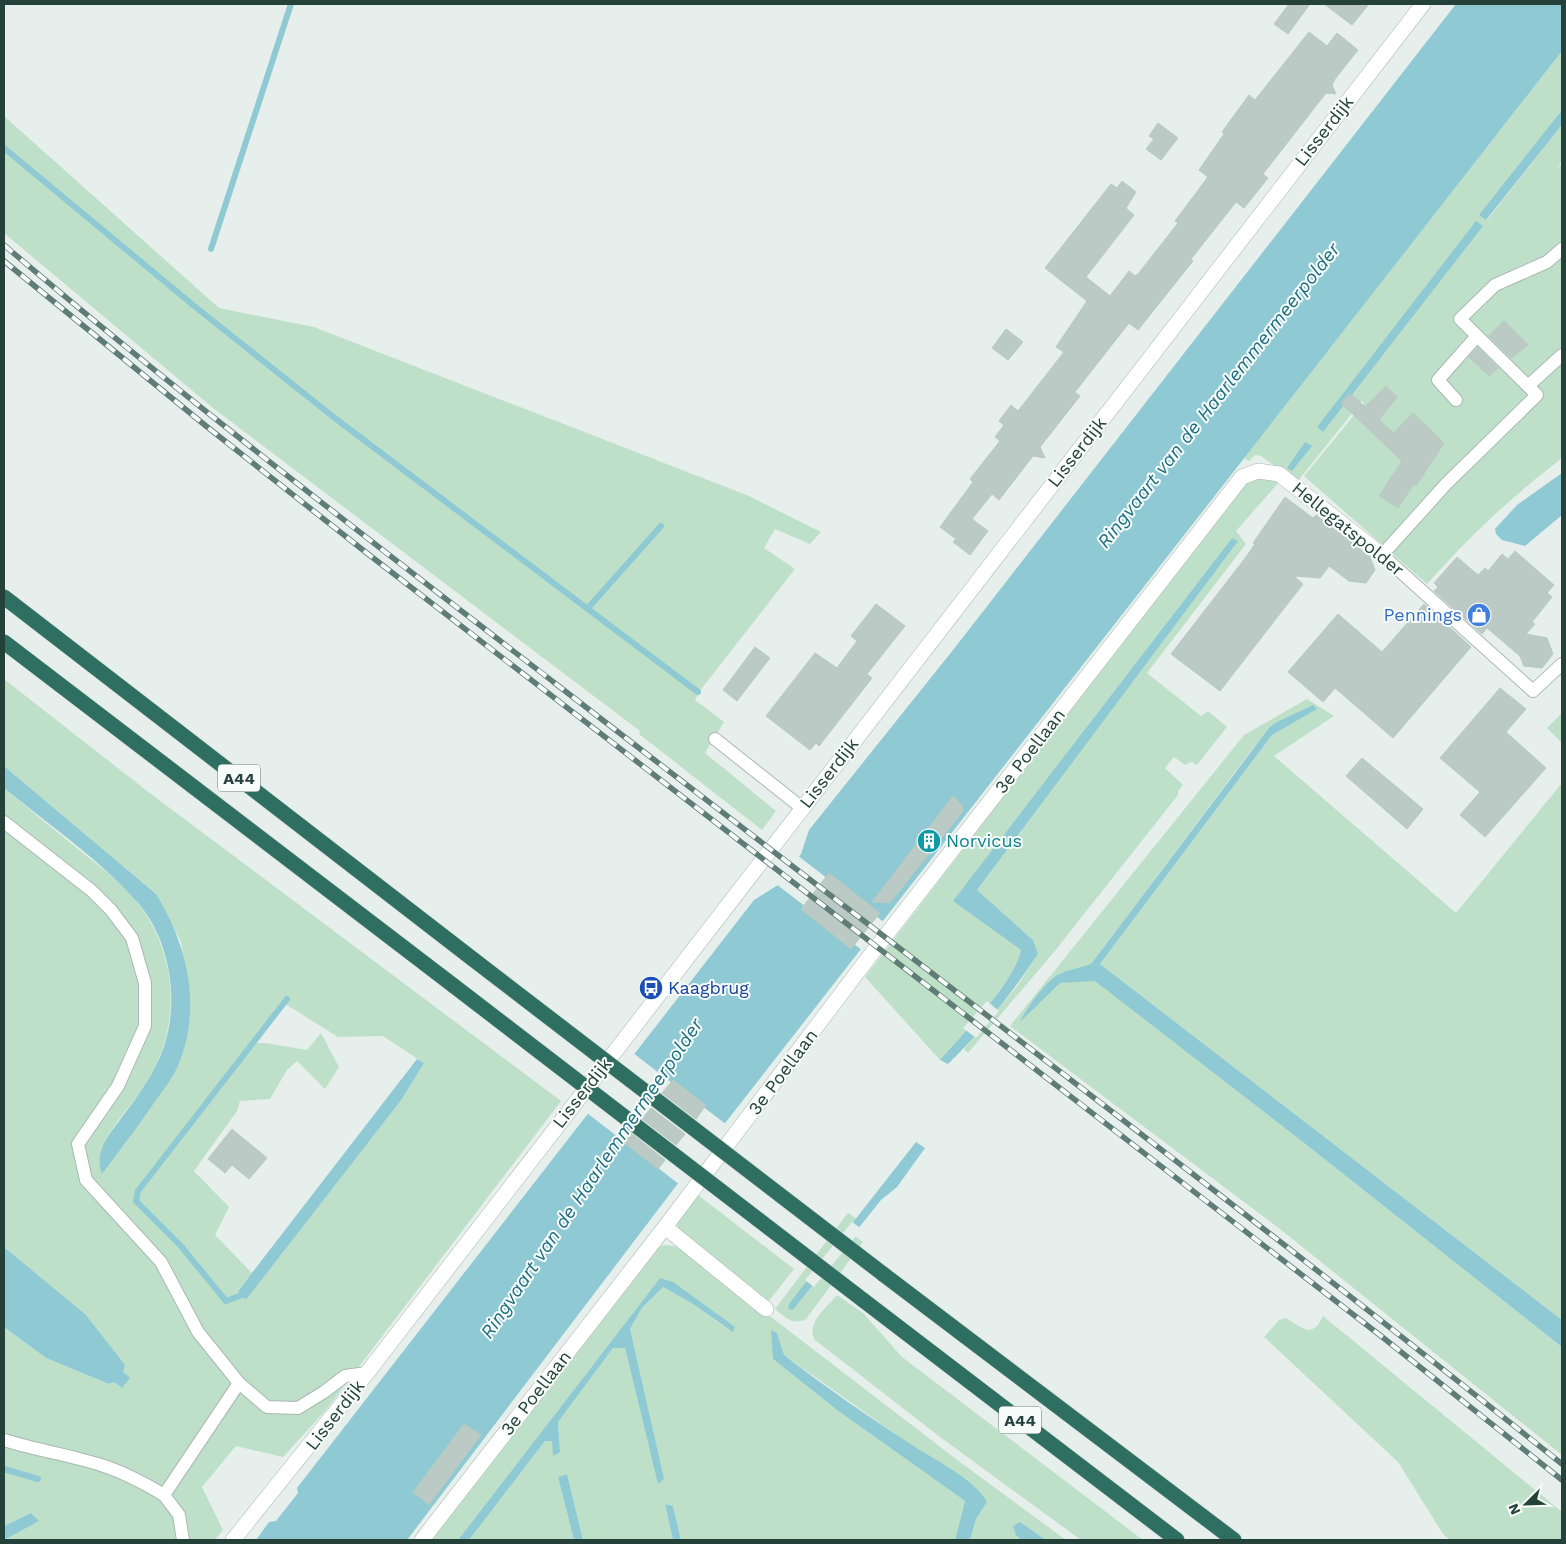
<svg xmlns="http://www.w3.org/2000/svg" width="1566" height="1544" font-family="'Work Sans',sans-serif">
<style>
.green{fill:#bfe0c8;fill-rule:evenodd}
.water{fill:#8ec9d4}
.pier{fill:#e6efeb}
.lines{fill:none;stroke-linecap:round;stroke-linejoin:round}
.stream{stroke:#8ec9d4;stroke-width:6}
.building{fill:#bbcac4;stroke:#b8c9c2}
.service-casing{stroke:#a8b8b2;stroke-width:14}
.minor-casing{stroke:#a8b8b2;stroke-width:16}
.tertiary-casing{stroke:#a8b8b2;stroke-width:16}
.motorway-casing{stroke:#c2cac8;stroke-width:16}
.service{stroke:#fff;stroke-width:12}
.minor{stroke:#fff;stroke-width:15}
.tertiary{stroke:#fff;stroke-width:15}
.motorway{stroke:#2f6f62;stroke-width:15}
.rail-casing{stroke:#5f7d75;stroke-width:5.5}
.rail{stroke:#f7fbf9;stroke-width:4;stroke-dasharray:11;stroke-linecap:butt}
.motorway-bridge-casing{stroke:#c2cac8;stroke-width:16;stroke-linecap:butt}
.motorway-bridge{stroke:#2f6f62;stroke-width:15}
.labels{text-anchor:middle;stroke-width:4;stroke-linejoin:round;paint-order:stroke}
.shield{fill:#f7fbf9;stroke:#637a73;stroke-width:1}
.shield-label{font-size:16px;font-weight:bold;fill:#24423a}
.street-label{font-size:18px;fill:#24423a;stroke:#f7fbf9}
.shop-label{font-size:18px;fill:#366cbe;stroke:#f7fbf9;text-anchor:end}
.culture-label{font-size:18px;fill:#0d838f;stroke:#f7fbf9;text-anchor:start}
.transit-label{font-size:18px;fill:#164399;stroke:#f7fbf9;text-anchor:start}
.water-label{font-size:19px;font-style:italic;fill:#1c6f80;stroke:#f7fbf9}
</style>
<rect width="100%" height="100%" fill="#e6efeb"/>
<g class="green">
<path d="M 1562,51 L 1562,110 L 1480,215 L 1487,220 L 1562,125 L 1562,161 L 1555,171 L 1562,163 L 1562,458 C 1510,498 1471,535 1427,584 L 1304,476 L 1364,403 L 1362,401 L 1297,482 L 1261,456 L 1255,455 L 1249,461 L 1244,458 ZM 1476,222 L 1323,432 L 1317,427 Z"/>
<polygon points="4,116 219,308 314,327 749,496 821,532 810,544 775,529 764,548 795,569 702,688 695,700 724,722 705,753 776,811 762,830 639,734 640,731 213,408 4,233"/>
<path d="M 1260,478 L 1279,482 L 1236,531 L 1246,544 L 1147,673 L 1201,716 L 1208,711 L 1227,727 L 1197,765 L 1191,762 L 1185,765 L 1174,757 L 1165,768 L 1183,785 L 1178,791 L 1178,795 L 1054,952 L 968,1053 L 964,1049 L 1018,985 L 1038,954 L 1033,940 L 977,890 L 1237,541 L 1232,538 L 954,901 L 1021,950 C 1014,984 963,1033 940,1060 L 865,977 L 1237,493 L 1248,483 Z"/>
<path d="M 4,679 L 151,794 L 561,1101 L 326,1410 L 283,1457 L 236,1446 L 202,1487 L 223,1530 L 215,1540 L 4,1540 L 38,1521 L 31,1513 L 4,1526 L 4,1327 L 46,1358 L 109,1384 L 112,1384 L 123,1371 L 85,1314 L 4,1247 L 4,788 C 30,810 57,832 83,853 C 104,870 126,886 141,907 C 179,961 180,1027 147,1082 C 133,1107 89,1143 103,1173 L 130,1137 L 190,999 L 181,942 L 156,894 L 4,766 ZM 282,1002 L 338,1037 L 383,1036 L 424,1063 L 402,1099 L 246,1300 L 238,1290 L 252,1273 L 215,1235 L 229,1207 L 194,1171 L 237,1111 L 240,1101 L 270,1099 L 287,1070 L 297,1061 L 325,1089 L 339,1067 L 321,1033 L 307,1050 L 266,1043 L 250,1043 Z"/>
<polygon points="1307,699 1334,716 1274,756 1456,913 1562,783 1562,1320 1100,964 1272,735 1316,709 1275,723 1250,752 1091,964 1075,971 1059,973 1021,1020 1060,983 1095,980 1308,1146 1562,1347 1562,1455 1280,1229 1010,1026 1244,735"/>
<polygon points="1562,713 1562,743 1547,728"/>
<polygon points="698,1195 794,1269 768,1302 679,1231 677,1223"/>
<path d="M 848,1213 L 857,1219 L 788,1306 L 793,1310 L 854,1235 L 863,1242 L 806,1319 C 793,1326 785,1317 775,1309 Z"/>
<polygon points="664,1245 675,1246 693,1257 956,1459 1066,1540 1046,1540 1020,1522 1016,1535 1021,1540 970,1540 976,1519 987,1502 964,1479 908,1443 784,1355 777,1333 773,1359 837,1410 965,1501 955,1540 681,1540 673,1506 665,1504 673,1540 583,1540 567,1474 558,1477 574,1540 469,1540 545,1441 552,1441 560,1452 558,1422 613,1348 625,1348 658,1483 663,1479 630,1329 642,1308 663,1287 693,1304 732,1332 660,1278 458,1540 429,1540 658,1248"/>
<path d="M 837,1295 L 863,1313 L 902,1357 L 1143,1540 L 1081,1540 L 940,1437 L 815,1340 C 805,1324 827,1307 837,1295 Z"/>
<path d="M 1323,1316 L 1562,1512 L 1562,1540 L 1450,1540 L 1443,1534 L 1398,1462 L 1264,1337 L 1279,1320 L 1286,1318 C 1302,1327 1312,1340 1323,1316 Z"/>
</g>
<g class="water">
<polygon points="1456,4 1562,4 1562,51 676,1186 407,1540 256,1540 269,1522 276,1521 298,1493 297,1488 754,900 778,885 801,854 809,830 953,650"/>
<polygon points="1562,110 1562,125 1486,220 1479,215"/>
<polygon points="1476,221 1483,226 1323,432 1317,427"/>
<polygon points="1305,442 1312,446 1292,471 1287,468"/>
<polygon points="1562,473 1562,515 1525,546 1502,540 1496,534 1495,529 1517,505"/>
<path d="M 1232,538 L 1238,541 L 977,890 L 1033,940 L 1038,954 C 1012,993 982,1031 948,1064 L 940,1060 C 963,1033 1014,984 1021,950 L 953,901 Z"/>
<path d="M 1313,705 L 1317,709 L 1272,735 L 1100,964 L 1562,1320 L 1562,1347 L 1308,1146 L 1095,981 L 1060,983 L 1020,1022 C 1025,1010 1048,978 1061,973 C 1071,969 1081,968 1091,964 L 1269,728 L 1275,723 Z"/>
<path d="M 4,766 L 156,894 C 188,946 203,1009 177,1068 C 172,1079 163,1090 156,1100 C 139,1125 121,1149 102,1174 C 93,1150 112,1131 125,1113 C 138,1096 150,1079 159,1059 C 181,1011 173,945 139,904 C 103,862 48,824 4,788 Z"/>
<polygon points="417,1059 424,1063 402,1099 246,1300 238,1291"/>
<polygon points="916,1142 925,1148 897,1187 881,1200 793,1310 789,1309 788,1306 792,1300"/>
<polygon points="4,1247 85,1314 125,1365 123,1372 130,1378 122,1388 115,1382 109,1384 46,1358 4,1327"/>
<polygon points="660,1278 673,1282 735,1327 733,1332 693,1304 663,1287 642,1308 630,1329 664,1479 658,1484 625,1348 613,1348 558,1422 560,1452 553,1456 552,1441 545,1441 469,1540 458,1540"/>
<path d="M 771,1330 L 777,1333 L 784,1355 C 824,1386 866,1415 909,1443 C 932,1459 974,1478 987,1502 L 976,1519 L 970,1540 L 955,1540 L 965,1501 L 837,1410 L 773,1359 Z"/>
<polygon points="567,1474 583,1540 574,1540 558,1477"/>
<polygon points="665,1504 673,1506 681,1540 673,1540"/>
<polygon points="31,1513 39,1521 4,1540 4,1526"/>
<polygon points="1020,1522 1046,1540 1021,1540 1016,1535 1013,1526"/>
</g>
<g class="pier">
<polygon points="797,855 885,923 863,951 776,884"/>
<polygon points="987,1001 999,1011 976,1038 963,1028"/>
<polygon points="633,1053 727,1125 680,1185 587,1113"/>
<polygon points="852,1222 862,1229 814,1287 805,1280"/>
</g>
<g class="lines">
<g class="stream">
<polyline points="4,148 193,305 336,419 698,692"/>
<polyline points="211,249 291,4"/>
<polyline points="588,608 661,526"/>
<polyline points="247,1289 242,1295 226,1301 180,1245 136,1201 138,1191 287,999"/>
<polyline points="4,1469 38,1479"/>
</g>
</g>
<g class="building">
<polygon points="1289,4 1310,4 1288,34 1274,24"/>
<polygon points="1324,4 1369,4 1352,25"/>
<polygon points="1309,32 1327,46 1337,33 1358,50 1335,79 1332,85 1336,94 1326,93 1263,174 1268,178 1244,208 1236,202 1191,259 1193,261 1138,330 1129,323 1075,392 1080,396 1040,447 1045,458 1033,456 999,500 992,494 972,519 988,531 970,555 953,542 956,539 940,527 973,482 970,479 1000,441 995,437 1004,425 999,421 1011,405 1018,411 1064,352 1056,347 1087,301 1045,268 1111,184 1117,188 1122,181 1136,192 1126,208 1134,215 1086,277 1110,296 1129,271 1135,276 1138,274 1178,223 1175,221 1208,177 1199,170 1224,134 1222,132 1249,95 1255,100"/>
<polygon points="1158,123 1178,138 1161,160 1146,149 1154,139 1149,136"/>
<polygon points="1504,321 1528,345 1511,358 1489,336"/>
<polygon points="1006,329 1023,342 1008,360 992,348"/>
<polygon points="1478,348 1498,368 1489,376 1469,357"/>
<polygon points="1386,386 1397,397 1379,420 1394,433 1413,413 1444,443 1416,486 1414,484 1398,508 1379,496 1402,461 1341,403 1350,393 1365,407"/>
<polygon points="1285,497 1313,518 1316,515 1370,557 1375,570 1366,583 1349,581 1329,566 1320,578 1294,576 1303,584 1220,691 1171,654 1246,557 1255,544 1253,543"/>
<polygon points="1515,551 1554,585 1547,593 1552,597 1532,622 1535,624 1526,634 1547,638 1553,654 1542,668 1524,666 1520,656 1487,628 1482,634 1434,591 1438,587 1434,583 1457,557 1478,575 1485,568 1488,571 1502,554 1508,559"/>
<polygon points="876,604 905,626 867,674 872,678 819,746 816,743 810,750 766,716 815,653 837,668 857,641 851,636"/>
<polygon points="1424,604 1471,647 1393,738 1335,688 1323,702 1288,672 1338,614 1382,652"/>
<polygon points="755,647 770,658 737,701 723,690"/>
<polygon points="1500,688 1526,709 1506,732 1546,768 1485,837 1460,815 1480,792 1440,758"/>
<polygon points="1362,758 1423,809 1407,829 1346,776"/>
<polygon points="953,796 962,805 963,811 890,903 872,902"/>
<polygon points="829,873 880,913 851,949 801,909"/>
<polygon points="673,1080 706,1105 696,1119 662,1093"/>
<polygon points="651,1108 685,1134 676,1145 642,1119"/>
<polygon points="232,1129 267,1158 249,1179 232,1165 225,1173 208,1159"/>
<polygon points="631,1133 665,1160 658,1169 623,1142"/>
<polygon points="464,1424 481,1435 429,1505 413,1492"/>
</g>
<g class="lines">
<g class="service-casing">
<g id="service">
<polyline points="1562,249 1547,262 1495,285 1460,319 1537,395 1446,484 1382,555 1533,691 1562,664"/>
<polyline points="1528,386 1562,355"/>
<polyline points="1456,400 1438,380 1477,336"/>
<polyline points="715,739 802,808"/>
<polyline points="4,822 92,891 111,910 132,938 145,983 145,1026 118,1086 78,1144 86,1180 161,1262 198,1332 239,1383"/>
<path d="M 4,1440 C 36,1450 69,1455 101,1465 C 123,1472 144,1483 164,1495"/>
<polyline points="183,1540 179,1515 164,1495 239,1383 267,1407 298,1408 324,1392 345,1376 367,1373"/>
</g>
</g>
<g class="minor-casing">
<g id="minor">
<polyline points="665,1227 766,1309"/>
<polyline points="422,1540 665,1227 866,961 1242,477 1258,471 1279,474 1382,555"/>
</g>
</g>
<g class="tertiary-casing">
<polyline id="tertiary" points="233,1540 367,1373 1423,4"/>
</g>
<g class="motorway-casing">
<g id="motorway">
<polyline points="4,597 474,960"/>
<polyline points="4,642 454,986"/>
<polyline points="883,1274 1234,1540"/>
<polyline points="863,1300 1177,1540"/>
</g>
</g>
<use href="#service" class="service"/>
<use href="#minor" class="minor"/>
<use href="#tertiary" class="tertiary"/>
<use href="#motorway" class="motorway"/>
<g class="rail-casing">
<g id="rail">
<path d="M 4,245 C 183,398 370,540 556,684 C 892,944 1231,1199 1562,1464"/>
<polyline points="4,261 206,426 368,554 1381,1336 1562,1480"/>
</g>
</g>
<use href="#rail" class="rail"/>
<g class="motorway-bridge-casing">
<g id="motorway-bridge">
<polyline points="474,960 883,1274"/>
<polyline points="454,986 863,1300"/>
</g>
</g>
<use href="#motorway-bridge" class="motorway-bridge"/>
</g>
<defs>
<g id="shop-disc" transform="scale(1.25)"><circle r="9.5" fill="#3f7fe0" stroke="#f7fbf9"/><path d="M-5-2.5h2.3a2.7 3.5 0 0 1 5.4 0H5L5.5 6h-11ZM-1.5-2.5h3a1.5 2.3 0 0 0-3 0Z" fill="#fff"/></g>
<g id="building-disc" transform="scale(1.25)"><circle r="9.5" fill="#0f9aa8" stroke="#f7fbf9"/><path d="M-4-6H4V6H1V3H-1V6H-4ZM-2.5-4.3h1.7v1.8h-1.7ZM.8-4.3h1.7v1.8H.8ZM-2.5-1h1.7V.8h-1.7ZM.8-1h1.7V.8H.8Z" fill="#fff"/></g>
<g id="bus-disc" transform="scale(1.25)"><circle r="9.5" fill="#1a4fb4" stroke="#f7fbf9"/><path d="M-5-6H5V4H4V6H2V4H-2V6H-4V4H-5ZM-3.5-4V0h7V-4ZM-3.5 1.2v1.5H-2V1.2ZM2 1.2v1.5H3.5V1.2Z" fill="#fff"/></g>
</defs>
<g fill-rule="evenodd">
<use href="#shop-disc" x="1479" y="615"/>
<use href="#building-disc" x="929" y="841"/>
<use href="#bus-disc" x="651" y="988"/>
</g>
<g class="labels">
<g class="shield">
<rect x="218" y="764.5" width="42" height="27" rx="4"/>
<rect x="999" y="1406.5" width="42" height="27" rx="4"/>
</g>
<g class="shield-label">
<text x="239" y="784">A44</text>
<text x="1020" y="1426">A44</text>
</g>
<g class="street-label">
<text transform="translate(1324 131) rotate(-52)" y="6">Lisserdijk</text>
<text transform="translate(1077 452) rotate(-52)" y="6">Lisserdijk</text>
<text transform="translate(1348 529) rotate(39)" y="6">Hellegatspolder</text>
<text transform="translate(1030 751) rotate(-52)" y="6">3e Poellaan</text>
<text transform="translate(829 773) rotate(-52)" y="6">Lisserdijk</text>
<text transform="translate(783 1072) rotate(-53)" y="6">3e Poellaan</text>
<text transform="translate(582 1093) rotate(-52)" y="6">Lisserdijk</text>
<text transform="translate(536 1393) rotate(-52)" y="6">3e Poellaan</text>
<text transform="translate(335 1415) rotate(-52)" y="6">Lisserdijk</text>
</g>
<g class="shop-label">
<text x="1462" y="621">Pennings</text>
</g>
<g class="culture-label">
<text x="946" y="847">Norvicus</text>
</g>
<g class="transit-label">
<text x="668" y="994">Kaagbrug</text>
</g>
<g class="water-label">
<text transform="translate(1218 395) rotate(-52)" y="7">Ringvaart van de Haarlemmermeerpolder</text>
<text transform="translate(591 1178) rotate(-56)" y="7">Ringvaart van de Haarlemmermeerpolder</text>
</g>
</g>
<rect width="1566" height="1544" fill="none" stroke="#24423a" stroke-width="10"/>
<g transform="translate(1526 1504) rotate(247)" stroke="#f7fbf9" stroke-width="4" paint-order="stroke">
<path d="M0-4L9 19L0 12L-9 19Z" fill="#24423a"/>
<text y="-8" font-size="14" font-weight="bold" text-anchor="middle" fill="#24423a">N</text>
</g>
</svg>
